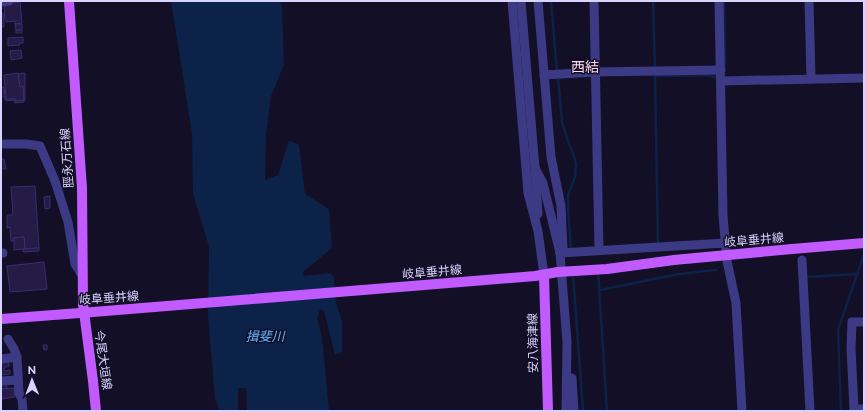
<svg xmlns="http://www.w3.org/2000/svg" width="865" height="412" font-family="Raleway,'Noto Sans JP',sans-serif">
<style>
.water{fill:#0c2248}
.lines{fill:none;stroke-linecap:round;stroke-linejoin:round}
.stream{stroke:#0c2248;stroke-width:2.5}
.building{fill:#241b47;stroke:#3b2d73}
.minor{stroke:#3d3a85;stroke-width:9}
.major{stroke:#c25bff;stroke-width:10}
.major-bridge{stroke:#c25bff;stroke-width:10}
.labels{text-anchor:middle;stroke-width:3;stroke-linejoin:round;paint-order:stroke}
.street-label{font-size:12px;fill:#d9d4ff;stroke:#130f26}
.water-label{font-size:13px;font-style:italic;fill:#62b6ff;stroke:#130f26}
.quarter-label{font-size:14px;fill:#ffd6f0;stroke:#130f26}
</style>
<rect width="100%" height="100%" fill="#130f26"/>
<polygon class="water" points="171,1 280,1 282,7 284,65 271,96 266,135 265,180 278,175 289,140 299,145 305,194 329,209 332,248 303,272 304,276 330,273 334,277 336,303 342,321 342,352 335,355 324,311 320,309 317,318 322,337 329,411 247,411 246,388 238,388 238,411 220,411 215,399 208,315 209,247 193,194 192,134"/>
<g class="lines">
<g class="stream">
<polyline points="551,1 557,72"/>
<polyline points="653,1 655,67"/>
<polyline points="724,1 725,66"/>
<polyline points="558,77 562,122 568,141 574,156 576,164 575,177 568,195 568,208 571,250"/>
<polyline points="657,243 658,243 655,76 707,75 716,77"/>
<polyline points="598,271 607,411"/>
<polyline points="573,273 583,411"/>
<polyline points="806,277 857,274"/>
<polyline points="600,290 679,274 716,270"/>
<polyline points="841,411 838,330 864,254"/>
</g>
</g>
<g class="building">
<polygon points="20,2 22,23 15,24 15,21 6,22 6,20 5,20 4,4"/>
<polygon points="1,13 3,13 4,27 1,27"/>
<polygon points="15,24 22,24 22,29 16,30"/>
<rect x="16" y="30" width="6" height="3"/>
<polygon points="23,37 23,43 19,43 20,45 8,46 8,38"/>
<polygon points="21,50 22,58 11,60 10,51"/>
<polygon points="18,73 20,87 23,86 24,100 16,101 15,99 5,100 5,97 6,97 4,75"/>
<polygon points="25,73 25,100 24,100 23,86 20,87 18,74"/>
<polygon points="1,87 4,87 5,97 1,97"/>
<polygon points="6,99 15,99 16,101 24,100 24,102 15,103 14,100 7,101"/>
<polygon points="1,159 4,159 6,169 1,169"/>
<polygon points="35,186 39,248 25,249 24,237 14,238 14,241 11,241 10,227 7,228 7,215 13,215 11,187"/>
<polygon points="50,196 50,208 45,209 44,197"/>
<polygon points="24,237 25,249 14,250 14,238"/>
<polygon points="39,248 39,251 23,252 23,249"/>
<polygon points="44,262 47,289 10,292 7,266"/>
<polygon points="43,345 47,345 47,350 44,350"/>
<polygon points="9,362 9,366 6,367 4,369 5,371 10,370 10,374 1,375 1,363"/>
<polygon points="6,384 7,388 1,389 1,385"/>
<polygon points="14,388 15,397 2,399 1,389"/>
</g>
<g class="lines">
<g class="minor">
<polyline points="512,1 528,193 538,231 544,275"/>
<polyline points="521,1 535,168 538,214"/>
<polyline points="538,1 551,157 561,206 563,249 560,253"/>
<polyline points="594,1 599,250"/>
<polyline points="719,1 723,216 727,261 736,303 742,411"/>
<polyline points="809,1 811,79"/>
<polyline points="1,2 9,1"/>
<polyline points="544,75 595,72 721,70"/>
<polyline points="721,81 864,78"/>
<polyline points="1,144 26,144 40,146 55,181 68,222 75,264 82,275"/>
<polyline points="535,168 543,183 560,253 567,342 566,411"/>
<polyline points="1,253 3,253"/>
<polyline points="560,253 725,243"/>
<polyline points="802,260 810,411"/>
<polyline points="864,322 852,322 851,348 854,409 864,409"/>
<polyline points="8,339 14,349 17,357 19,393 22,399 23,411"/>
<polyline points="1,359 17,357"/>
<polyline points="572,378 574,411"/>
<polyline points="1,381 18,380"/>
</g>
<g class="major">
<polyline points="69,1 82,188 83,304 93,381 96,411"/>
<polyline points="792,249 864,243"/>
<polyline points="544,275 548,411"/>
<polyline points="1,319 93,312 535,276 558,272"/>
</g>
<polyline class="major-bridge" points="558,272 607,269 674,260 792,249"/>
</g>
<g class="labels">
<g class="street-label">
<text transform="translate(67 158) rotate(-94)" y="4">脛永万石線</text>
<text transform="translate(754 240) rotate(-5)" y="4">岐阜垂井線</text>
<text transform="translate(432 272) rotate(-5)" y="4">岐阜垂井線</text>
<text transform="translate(109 298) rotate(-4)" y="4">岐阜垂井線</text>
<text transform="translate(533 343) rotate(-91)" y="4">安八海津線</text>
<text transform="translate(103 360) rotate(82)" y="4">今尾大垣線</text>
</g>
<g class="water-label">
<text x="265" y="341">揖斐川</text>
</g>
<g class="quarter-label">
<text x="585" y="72">西結</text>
</g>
</g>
<rect width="865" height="412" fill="none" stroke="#d9d4ff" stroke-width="4"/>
<g transform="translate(32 380) rotate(359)" stroke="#130f26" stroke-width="3" paint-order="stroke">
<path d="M0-3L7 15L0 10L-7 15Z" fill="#d9d4ff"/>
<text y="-6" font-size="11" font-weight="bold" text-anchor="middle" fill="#d9d4ff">N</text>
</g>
</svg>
